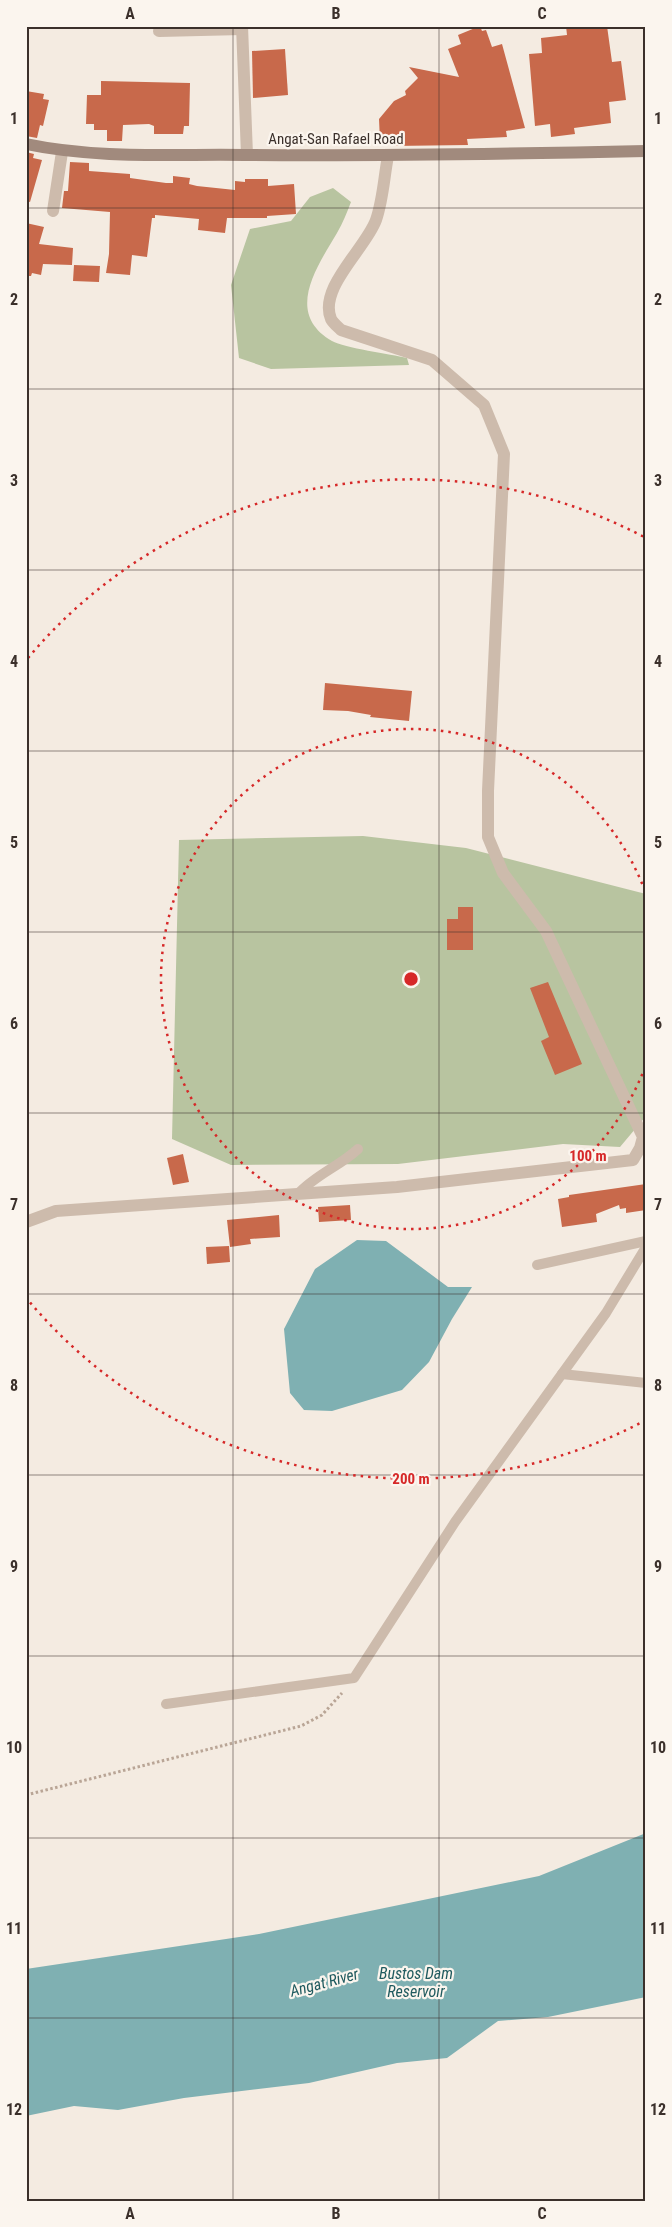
<svg xmlns="http://www.w3.org/2000/svg" width="672" height="2227" font-family="'Roboto Condensed',sans-serif">
<style>
.green{fill:#b8c4a0}
.water{fill:#7fb0b2}
.building{fill:#c8694b}
.lines{fill:none;stroke-linecap:round;stroke-linejoin:round}
.path{stroke:#b9a596;stroke-width:3;stroke-dasharray:2.5 2.5;stroke-linecap:butt}
.service{stroke:#cdbbac;stroke-width:10}
.minor{stroke:#cdbbac;stroke-width:12}
.secondary{stroke:#a18a7d;stroke-width:12}
.grid{fill:none;stroke:#3b302b;stroke-width:1;stroke-opacity:0.55}
.ring{fill:none;stroke:#d62828;stroke-width:2.5;stroke-dasharray:2.5 5}
.labels{text-anchor:middle;stroke-width:4.5;stroke-linejoin:round;paint-order:stroke}
.street-label{font-size:15px;fill:#3b302b;stroke:#fbf5ee}
.water-label{font-size:16px;font-style:italic;fill:#1f5a5e;stroke:#fbf5ee}
.centre{fill:#d62828;stroke:#fbf5ee;stroke-width:2.5}
.ring-label{font-size:15px;text-anchor:middle;font-weight:bold;fill:#d62828;stroke:#fbf5ee;stroke-width:4.5;stroke-linejoin:round;paint-order:stroke}
.neatline{fill:none;stroke:#3b302b;stroke-width:2}
.grid-label{font-size:16px;text-anchor:middle;font-weight:bold;fill:#3b302b}
</style>
<rect width="100%" height="100%" fill="#f4ebe1"/>
<g class="green">
<path d="M 333,188 L 351,202 C 347,212 343,223 337,233 C 317,267 284,313 332,341 C 344,348 391,354 407,358 L 409,365 L 271,369 L 239,358 L 231,285 L 250,229 L 291,221 L 310,197 Z"/>
<polygon points="363,836 466,848 646,894 646,1116 620,1147 563,1144 398,1164 231,1165 172,1139 179,840"/>
</g>
<g class="water">
<polygon points="357,1240 386,1241 448,1287 472,1287 452,1319 429,1362 402,1390 332,1411 304,1410 290,1393 284,1329 315,1269"/>
<polygon points="646,1833 646,1997 548,2017 498,2021 447,2058 397,2063 309,2083 184,2098 118,2110 74,2106 26,2116 26,1969 259,1934 539,1876"/>
</g>
<g class="building">
<polygon points="480,26 482,31 486,30 492,47 502,44 525,128 506,131 507,137 467,139 468,145 393,146 393,140 380,141 379,119 394,101 406,95 405,91 418,78 409,67 459,77 448,49 461,44 458,35"/>
<polygon points="566,26 607,26 612,62 621,61 626,100 609,102 611,123 574,128 575,134 551,137 550,124 535,126 529,54 542,53 541,38 567,35"/>
<polygon points="285,49 288,95 253,98 252,51"/>
<polygon points="101,81 190,83 189,126 184,126 183,134 154,134 154,126 149,124 123,125 122,141 107,141 107,130 94,130 94,124 86,124 87,95 101,95"/>
<polygon points="26,91 44,94 43,99 49,100 43,126 40,125 37,138 26,136"/>
<polygon points="26,152 34,154 33,158 42,160 30,202 26,201"/>
<polygon points="70,162 89,163 89,171 130,174 130,178 166,183 173,183 173,176 190,178 189,184 197,186 235,190 235,181 245,182 245,179 268,179 268,186 294,184 296,214 267,216 267,218 227,218 225,233 198,230 199,219 155,215 155,218 152,218 147,257 132,255 130,275 106,273 109,254 110,212 62,208 64,191 68,191"/>
<polygon points="26,223 44,227 39,244 73,248 72,265 43,264 41,275 32,273 31,276 26,276"/>
<polygon points="74,265 100,266 99,282 73,281"/>
<polygon points="325,683 412,691 409,721 370,717 371,715 348,711 323,710"/>
<polygon points="458,907 473,907 473,950 447,950 447,919 458,919"/>
<polygon points="548,982 582,1064 555,1075 541,1041 549,1037 530,988"/>
<polygon points="183,1154 189,1182 173,1185 167,1158"/>
<polygon points="646,1184 646,1210 626,1213 626,1208 620,1209 619,1205 596,1214 597,1222 562,1227 558,1199 569,1197 569,1195"/>
<polygon points="350,1205 351,1220 319,1222 318,1207"/>
<polygon points="279,1215 280,1237 250,1239 251,1244 230,1247 227,1220"/>
<polygon points="229,1246 230,1262 207,1264 206,1247"/>
</g>
<g class="lines">
<polyline class="path" points="26,1795 301,1726 322,1715 342,1693"/>
<g class="service">
<path d="M 298,1194 C 315,1175 340,1166 358,1149"/>
<polyline points="537,1265 646,1241"/>
<polyline points="562,1374 646,1383"/>
<polyline points="166,1704 354,1678 455,1522 606,1313 646,1247"/>
</g>
<g class="minor">
<polyline points="242,26 247,155"/>
<polyline points="159,31 242,29"/>
<polyline points="53,211 62,152"/>
<path d="M 26,1222 L 56,1211 L 397,1187 L 633,1160 L 640,1148 L 643,1137 L 546,931 L 503,873 L 488,837 L 488,791 L 504,454 L 484,405 L 432,360 L 341,330 C 338,327 333,323 331,319 C 318,288 366,248 376,220 C 383,200 384,177 388,156"/>
</g>
<path class="secondary" d="M 26,144 C 97,159 172,154 245,155 C 379,156 512,154 646,151"/>
</g>
<path class="grid" d="M 233,26 L 233,2201M 439,26 L 439,2201M 26,208 L 646,208M 26,389 L 646,389M 26,570 L 646,570M 26,751 L 646,751M 26,932 L 646,932M 26,1113 L 646,1113M 26,1294 L 646,1294M 26,1475 L 646,1475M 26,1656 L 646,1656M 26,1838 L 646,1838M 26,2018 L 646,2018"/>
<g class="ring">
<path d="M645 1067A250 250 0 1 1 645 891"/>
<path d="M646 1420A500 500 0 0 1 28 1300M28 658A500 500 0 0 1 646 538"/>
</g>
<g class="labels">
<g class="street-label">
<text x="336" y="144">Angat-San Rafael Road</text>
</g>
<g class="water-label">
<text x="416" y="1979">Bustos Dam<tspan x="416" dy="18">Reservoir</tspan></text>
<text transform="translate(324 1982) rotate(-15)" y="6">Angat River</text>
</g>
</g>
<circle cx="411" cy="979" r="8" class="centre"/>
<g class="ring-label">
<text x="588" y="1161">100 m</text>
<text x="411" y="1484">200 m</text>
</g>
<rect width="672" height="2227" fill="none" stroke="#fbf5ee" stroke-width="55"/>
<rect x="28" y="28" width="616" height="2172" class="neatline"/>
<g class="grid-label">
<text x="130" y="19">A</text>
<text x="336" y="19">B</text>
<text x="542" y="19">C</text>
<text x="14" y="124">1</text>
<text x="658" y="124">1</text>
<text x="14" y="305">2</text>
<text x="658" y="305">2</text>
<text x="14" y="486">3</text>
<text x="658" y="486">3</text>
<text x="14" y="667">4</text>
<text x="658" y="667">4</text>
<text x="14" y="848">5</text>
<text x="658" y="848">5</text>
<text x="14" y="1029">6</text>
<text x="658" y="1029">6</text>
<text x="14" y="1210">7</text>
<text x="658" y="1210">7</text>
<text x="14" y="1391">8</text>
<text x="658" y="1391">8</text>
<text x="14" y="1572">9</text>
<text x="658" y="1572">9</text>
<text x="14" y="1753">10</text>
<text x="658" y="1753">10</text>
<text x="14" y="1934">11</text>
<text x="658" y="1934">11</text>
<text x="14" y="2115">12</text>
<text x="658" y="2115">12</text>
<text x="130" y="2219">A</text>
<text x="336" y="2219">B</text>
<text x="542" y="2219">C</text>
</g>
</svg>
